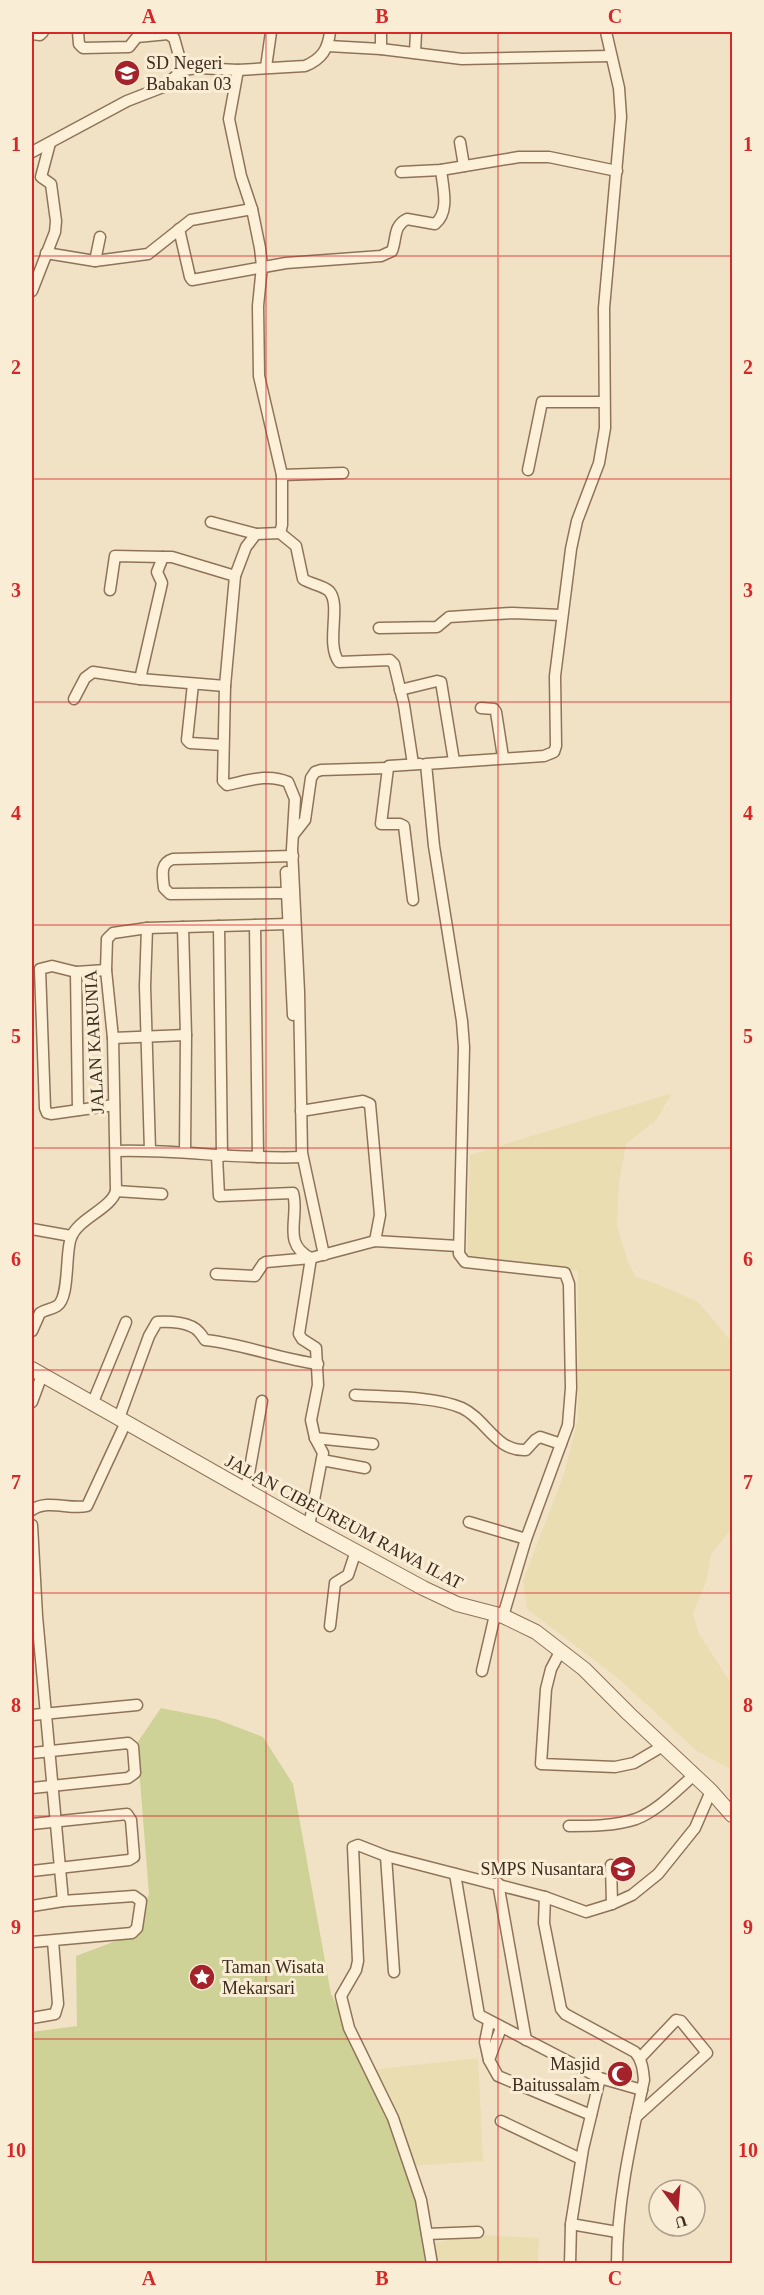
<svg xmlns="http://www.w3.org/2000/svg" width="764" height="2295" font-family="'Times New Roman',serif">
<style>
.farmland{fill:#e9ddb1}
.green{fill:#ced297}
.lines{fill:none;stroke-linecap:round;stroke-linejoin:round}
.minor-casing{stroke:#8f7359;stroke-width:13}
.tertiary-casing{stroke:#8f7359;stroke-width:16}
.minor{stroke:#fcf0d9;stroke-width:10}
.tertiary{stroke:#fcf0d9;stroke-width:14}
.grid{fill:none;stroke:#d62828;stroke-width:1.5;stroke-opacity:0.55}
.labels{text-anchor:middle;stroke-width:6;stroke-linejoin:round;paint-order:stroke}
.poi-label{font-size:18px;fill:#3e2c1e;stroke:#f9edd5;text-anchor:start}
.street-label{font-size:18px;fill:#3e2c1e;stroke:#f9edd5}
.neatline{fill:none;stroke:#d62828;stroke-width:2}
.grid-label{font-size:20px;text-anchor:middle;font-weight:bold;fill:#d62828}
</style>
<rect width="100%" height="100%" fill="#f2e2c5"/>
<g class="farmland">
<polygon points="672,1093 656,1120 626,1144 619,1183 617,1227 628,1262 636,1277 657,1284 698,1302 732,1342 732,1528 711,1554 706,1582 693,1613 699,1634 732,1685 732,1770 697,1751 619,1679 527,1609 523,1581 564,1474 578,1419 578,1271 467,1260 470,1155"/>
<polygon points="478,2058 483,2161 413,2166 410,2149 370,2070"/>
<polygon points="484,2235 539,2238 538,2263 425,2263 424,2244"/>
</g>
<polygon class="green" points="161,1708 216,1719 263,1737 293,1784 331,1994 410,2149 425,2263 32,2263 32,2032 77,2026 76,1956 137,1933 149,1894 137,1743"/>
<g class="lines">
<g class="minor-casing">
<g id="minor">
<polyline points="78,32 79,44 83,48 129,47 137,37 168,34 174,38 183,70"/>
<polyline points="32,34 40,35 43,32"/>
<polyline points="328,46 381,49 462,59 611,56"/>
<polyline points="381,49 381,32"/>
<polyline points="415,53 416,32"/>
<polyline points="266,67 271,32"/>
<path d="M 238,70 L 229,119 L 241,176 L 252,209 L 260,248 L 262,266 L 258,306 L 259,376 L 282,475 L 282,525 L 280,533 L 256,534 L 246,547 L 235,576 L 225,686 L 223,781 L 227,785 C 247,781 268,773 288,782 L 295,799 L 292,849 L 299,992 L 302,1153 L 324,1255"/>
<polyline points="460,142 464,166"/>
<path d="M 32,152 L 127,101 L 163,87 L 183,70 L 198,68 L 238,70 L 305,66 C 322,59 328,49 330,32"/>
<polyline points="401,172 441,170 519,157 549,157 617,171"/>
<path d="M 179,229 L 190,277 L 192,280 L 286,263 L 381,256 L 392,251 C 397,238 393,226 407,219 L 435,224 C 450,212 443,188 441,170"/>
<polyline points="46,253 95,261 148,254 191,220 252,209"/>
<polyline points="95,261 100,237"/>
<polyline points="32,291 55,232 56,221 51,184 41,177 50,143"/>
<polyline points="528,470 542,402 603,402"/>
<polyline points="282,475 343,473"/>
<polyline points="211,522 256,534"/>
<path d="M 280,533 L 296,546 L 303,579 C 310,584 322,585 329,591 C 342,605 325,643 339,662 L 390,660 L 394,664 L 404,705 L 413,764"/>
<polyline points="110,590 115,556 163,557"/>
<polyline points="379,628 437,627 449,617 512,613 561,615"/>
<polyline points="140,679 162,583 157,572 163,557 172,557 235,576"/>
<polyline points="193,684 187,740 190,743 223,745"/>
<polyline points="400,690 437,681 441,682 454,761"/>
<polyline points="74,699 85,678 93,672 140,679 225,686"/>
<polyline points="481,708 494,709 496,712 503,757"/>
<polyline points="294,834 305,820 311,778 315,772 321,770 388,768"/>
<polyline points="286,872 293,1015"/>
<path d="M 286,893 L 170,894 L 164,888 C 163,877 159,863 173,859 L 293,856"/>
<polyline points="413,900 404,826 400,824 381,824 388,768 389,766 420,764"/>
<polyline points="255,925 258,1157"/>
<polyline points="219,926 222,1156"/>
<polyline points="183,927 186,1035 185,1152"/>
<polyline points="147,928 145,986 150,1150"/>
<polyline points="106,970 76,972 52,966 40,969 45,1108 47,1113 51,1114 114,1105"/>
<polyline points="76,972 78,1110"/>
<polyline points="113,1038 186,1035"/>
<polyline points="301,1111 363,1101 370,1104 380,1215 375,1241"/>
<path d="M 116,1151 C 178,1149 240,1160 302,1157"/>
<path d="M 217,1156 L 219,1196 L 293,1193 C 300,1217 281,1244 311,1258 L 299,1334 L 302,1339 L 316,1348 L 318,1385 L 311,1420 L 315,1438 L 323,1453 L 309,1526"/>
<polyline points="116,1191 162,1194"/>
<polyline points="32,1229 71,1236"/>
<polyline points="216,1274 255,1276 263,1264 266,1262 311,1258 375,1241 458,1246"/>
<path d="M 32,1331 L 40,1313 C 45,1310 52,1309 57,1306 C 70,1298 65,1252 71,1238 C 77,1219 111,1209 116,1191 L 113,1038 L 106,970 L 107,939 L 113,933 L 147,928 L 288,924"/>
<path d="M 355,1395 C 385,1397 435,1396 462,1408 C 486,1419 496,1452 526,1450 L 535,1440 L 540,1437 L 561,1444"/>
<polyline points="32,1402 42,1375"/>
<polyline points="93,1402 126,1322"/>
<path d="M 119,1418 L 149,1336 L 157,1322 C 169,1321 191,1322 199,1332 C 201,1334 203,1337 205,1340 C 244,1344 279,1359 318,1364"/>
<polyline points="315,1438 373,1444"/>
<polyline points="322,1460 365,1468"/>
<polyline points="246,1490 262,1401"/>
<path d="M 32,1510 C 47,1499 70,1510 87,1506 L 126,1422"/>
<polyline points="469,1522 526,1539"/>
<polyline points="32,1525 37,1616 63,1901"/>
<polyline points="503,1616 526,1539 568,1425 571,1388 569,1284 565,1273 465,1262 459,1254 464,1047 462,1021 434,846 426,764 544,756 554,752 556,746 555,676 571,549 577,521 599,463 605,428 604,308 621,117 619,88 606,32"/>
<polyline points="330,1626 335,1583 348,1575 356,1551"/>
<polyline points="561,1650 551,1669 546,1689 541,1764 615,1767 634,1763 663,1746"/>
<polyline points="482,1671 495,1615"/>
<polyline points="32,1715 137,1705"/>
<polyline points="32,1753 128,1743 133,1747 135,1773 128,1778 32,1788"/>
<polyline points="32,1824 127,1814 131,1820 134,1857 129,1860 32,1871"/>
<path d="M 569,1826 C 590,1826 615,1826 636,1819 C 657,1811 676,1791 693,1776"/>
<polyline points="386,1856 394,1972"/>
<polyline points="611,1865 612,1904"/>
<polyline points="455,1874 479,2015 600,2078 642,2090"/>
<polyline points="498,1883 526,2040"/>
<path d="M 545,1897 L 544,1923 L 561,2009 L 565,2014 L 635,2052 C 642,2060 643,2069 644,2080 C 631,2141 617,2201 617,2264"/>
<polyline points="32,1906 63,1901 134,1896 141,1901 137,1928 132,1933 32,1942"/>
<polyline points="32,2018 55,2014 58,2004 53,1941"/>
<polyline points="501,2028 489,2060 498,2076 591,2115"/>
<polyline points="489,2060 485,2042 489,2022"/>
<polyline points="636,2117 707,2053 681,2021 676,2020 640,2058"/>
<polyline points="501,2121 581,2159"/>
<polyline points="571,2224 583,2149 600,2078"/>
<polyline points="427,2234 478,2232"/>
<polyline points="432,2264 421,2200 393,2118 349,2028 341,1996 356,1970 358,1961 353,1847 358,1845 386,1856 545,1897 586,1912 612,1904 632,1895 658,1874 695,1828 711,1791"/>
<polyline points="570,2264 571,2224 617,2232"/>
</g>
</g>
<g class="tertiary-casing">
<polyline id="tertiary" points="32,1369 309,1526 423,1588 457,1604 503,1616 536,1632 584,1669 629,1714 711,1791 732,1815"/>
</g>
<use href="#minor" class="minor"/>
<use href="#tertiary" class="tertiary"/>
</g>
<path class="grid" d="M 266,32 L 266,2264M 498,32 L 498,2264M 32,256 L 732,256M 32,479 L 732,479M 32,702 L 732,702M 32,925 L 732,925M 32,1148 L 732,1148M 32,1370 L 732,1370M 32,1593 L 732,1593M 32,1816 L 732,1816M 32,2039 L 732,2039"/>
<defs>
<g id="school-disc" transform="scale(1.35)"><circle r="9.5" fill="#a4232a" stroke="#f9edd5"/><path d="M0-5L7-2L0 1L-7-2ZM-4 1L0 2.5L4 1V4Q0 6-4 4Z" fill="#fff"/></g>
<g id="sight-disc" transform="scale(1.35)"><circle r="9.5" fill="#a4232a" stroke="#f9edd5"/><path d="M0-6L1.8-2.2L6-1.7L2.9 1.2L3.7 5.4L0 3.3L-3.7 5.4L-2.9 1.2L-6-1.7L-1.8-2.2Z" fill="#fff"/></g>
<g id="mosque-disc" transform="scale(1.35)"><circle r="9.5" fill="#a4232a" stroke="#f9edd5"/><path d="M3.5-4.9A6 6 0 1 0 3.5 4.9A5 5 0 1 1 3.5-4.9Z" fill="#fff"/></g>
</defs>
<g fill-rule="evenodd">
<use href="#school-disc" x="127" y="73"/>
<use href="#school-disc" x="623" y="1869"/>
<use href="#sight-disc" x="202" y="1977"/>
<use href="#mosque-disc" x="620" y="2074"/>
</g>
<g class="labels">
<g class="poi-label">
<text x="146" y="69">SD Negeri<tspan x="146" dy="21">Babakan 03</tspan></text>
<text x="604" y="1875" text-anchor="end">SMPS Nusantara</text>
<text x="222" y="1973">Taman Wisata<tspan x="222" dy="21">Mekarsari</tspan></text>
<text x="600" y="2070" text-anchor="end">Masjid<tspan x="600" dy="21">Baitussalam</tspan></text>
</g>
<g class="street-label">
<text transform="translate(94 1042) rotate(-93)" y="6">JALAN KARUNIA</text>
<text transform="translate(344 1522) rotate(28)" y="6">JALAN CIBEUREUM RAWA ILAT</text>
</g>
</g>
<rect width="764" height="2295" fill="none" stroke="#f9edd5" stroke-width="66"/>
<g transform="translate(677 2208) rotate(164)"><circle r="28" fill="#f9edd5" stroke="#aea08c" stroke-width="1.5"/>
<path d="M0-4.5L10 22L0 15L-10 22Z" fill="#a4232a"/>
<text y="-9" font-size="16" font-weight="bold" text-anchor="middle" fill="#3e2c1e">U</text>
</g>
<rect x="33" y="33" width="698" height="2229" class="neatline"/>
<g class="grid-label">
<text x="149" y="23">A</text>
<text x="382" y="23">B</text>
<text x="615" y="23">C</text>
<text x="16" y="151">1</text>
<text x="748" y="151">1</text>
<text x="16" y="374">2</text>
<text x="748" y="374">2</text>
<text x="16" y="597">3</text>
<text x="748" y="597">3</text>
<text x="16" y="820">4</text>
<text x="748" y="820">4</text>
<text x="16" y="1043">5</text>
<text x="748" y="1043">5</text>
<text x="16" y="1266">6</text>
<text x="748" y="1266">6</text>
<text x="16" y="1489">7</text>
<text x="748" y="1489">7</text>
<text x="16" y="1712">8</text>
<text x="748" y="1712">8</text>
<text x="16" y="1934">9</text>
<text x="748" y="1934">9</text>
<text x="16" y="2157">10</text>
<text x="748" y="2157">10</text>
<text x="149" y="2285">A</text>
<text x="382" y="2285">B</text>
<text x="615" y="2285">C</text>
</g>
</svg>
